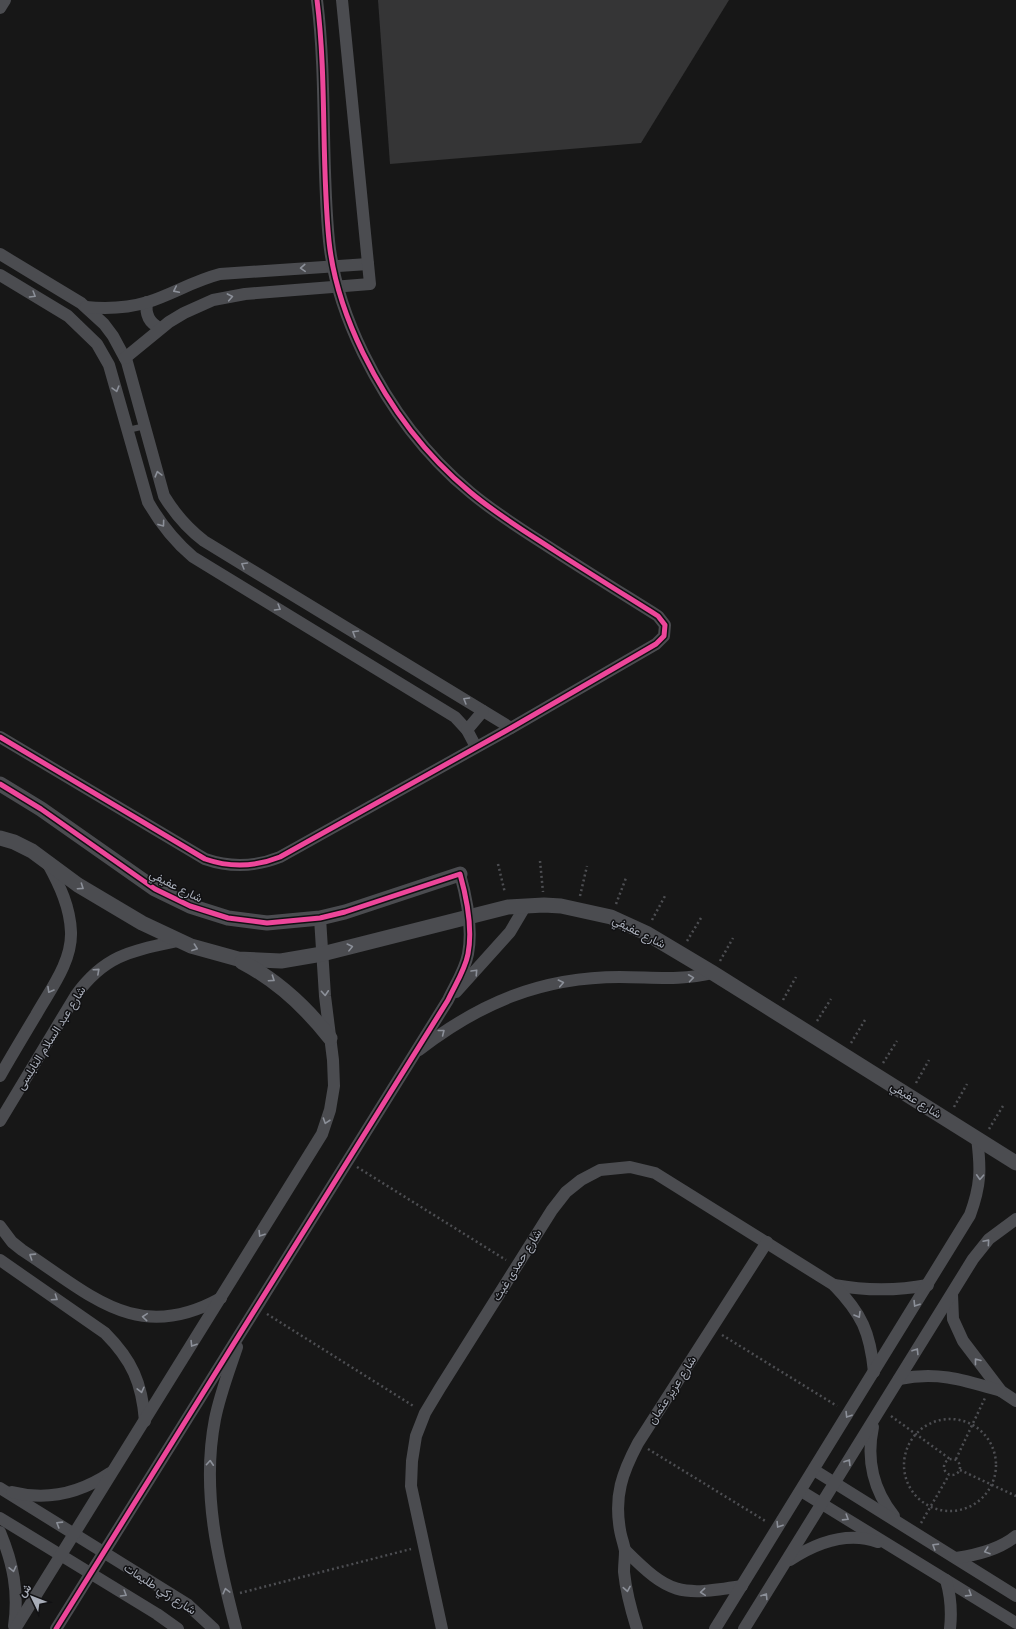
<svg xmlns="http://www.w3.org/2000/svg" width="1016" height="1629" font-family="'Space Grotesk',Vazirmatn,sans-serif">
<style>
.building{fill:#353536}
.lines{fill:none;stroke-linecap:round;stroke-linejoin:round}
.path{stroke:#4d4e52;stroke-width:2.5;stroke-dasharray:2 3;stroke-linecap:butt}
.service{stroke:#4b4c50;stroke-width:6}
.minor{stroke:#4b4c50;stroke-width:12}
.tertiary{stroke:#4b4c50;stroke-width:15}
.cycleway-casing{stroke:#111113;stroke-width:8}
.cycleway{stroke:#ed469a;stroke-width:5}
.oneway{stroke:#8c9099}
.labels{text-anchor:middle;stroke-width:3;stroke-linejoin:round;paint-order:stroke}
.street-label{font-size:12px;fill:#a8adb8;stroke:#111113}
</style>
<rect width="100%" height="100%" fill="#171717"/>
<polygon class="building" points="378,0 729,0 641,143 390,164"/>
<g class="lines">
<g class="path">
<polyline points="540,861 543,892"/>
<polyline points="498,864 505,893"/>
<polyline points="580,896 587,866"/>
<polyline points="616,904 626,878"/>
<polyline points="652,920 665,896"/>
<polyline points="687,941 701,918"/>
<polyline points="720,961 733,938"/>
<polyline points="783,1000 796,977"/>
<polyline points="817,1021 831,999"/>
<polyline points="851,1043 865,1020"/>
<polyline points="883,1063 897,1041"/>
<polyline points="916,1083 929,1060"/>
<polyline points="954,1107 967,1084"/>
<polyline points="989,1129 1003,1106"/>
<polyline points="357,1167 506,1260"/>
<polyline points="267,1314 415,1407"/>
<polyline points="722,1335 837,1406"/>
<polyline points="891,1416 950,1459"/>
<circle cx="950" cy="1465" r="46"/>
<polyline points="648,1449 767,1522"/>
<circle cx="952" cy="1467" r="8"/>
<polyline points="956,1459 985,1398"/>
<polyline points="960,1470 1016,1496"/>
<polyline points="921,1523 949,1475"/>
<polyline points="240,1593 411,1549"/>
</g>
<polyline class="service" points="128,430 145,426"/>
<g class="minor">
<polyline points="0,8 5,0"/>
<path d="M 0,254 L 81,303 L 104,324 L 113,336 L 127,362 L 164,496 C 175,514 187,528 204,541 L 511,728"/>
<path d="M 0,275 L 68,316 L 97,344 L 109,365 L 148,502 C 160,523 174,541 193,557 L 455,717 L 467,730 L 476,747"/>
<path d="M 147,302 C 145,314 149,323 160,328"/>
<path d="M 86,307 C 107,309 128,308 148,302 C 173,294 193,281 220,274 L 368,264"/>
<polyline points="125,358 169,322 184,313 213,300 245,294 370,284 342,0"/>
<polyline points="467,730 483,711"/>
<path d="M 0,737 L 205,859 C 231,868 255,867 280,857 L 511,728 L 656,644 L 664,636 L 665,625 L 658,616 C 623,594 589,573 555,551 C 526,532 496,514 470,492 C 424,454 389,406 363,353 C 346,318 333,280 329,241 C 321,161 327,80 317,0"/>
<polyline points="456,992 510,932 526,905"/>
<path d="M 419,1050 C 480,1003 541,977 620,977 C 653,977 680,981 713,973"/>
<path d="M 0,1076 C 12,1055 24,1035 36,1015 C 50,990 72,962 71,932 C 70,907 60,886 48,864"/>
<path d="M 0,1121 L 76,995 C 105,955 131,951 178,941"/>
<path d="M 0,1226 L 12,1242 L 22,1250 C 91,1295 137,1345 221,1298"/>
<path d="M 0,1260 L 105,1333 C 132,1360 142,1383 145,1421"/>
<path d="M 834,1285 C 867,1291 896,1291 928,1285"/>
<polyline points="952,1294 953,1319 963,1341 1001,1391 1016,1401"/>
<path d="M 899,1379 C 938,1371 964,1380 1001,1391"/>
<path d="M 873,1427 C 866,1460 874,1491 894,1516"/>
<polyline points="814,1470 1016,1596"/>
<polyline points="0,1488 187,1604 214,1629"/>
<polyline points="801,1491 1016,1623"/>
<path d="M 12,1492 C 47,1501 80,1493 110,1473"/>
<polyline points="0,1518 157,1614 178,1629"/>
<path d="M 0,1532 C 13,1563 19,1592 14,1626"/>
<path d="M 625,1550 C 670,1595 679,1596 742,1586"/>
<path d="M 956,1558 C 977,1555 999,1550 1016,1536"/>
<path d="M 790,1560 C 816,1543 847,1531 878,1542"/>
<path d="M 946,1580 C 951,1597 952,1611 950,1629"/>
<polyline points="15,1629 322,1134 330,1110 334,1086 333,1060 325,996 320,918"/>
<path d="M 56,1629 L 448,1000 C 455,985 465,970 468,954 C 473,928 467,899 460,874"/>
<path d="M 236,1629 C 218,1560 201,1491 215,1419 C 220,1394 229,1371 237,1347"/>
<path d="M 442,1629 L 411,1486 L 412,1461 L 416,1436 L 425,1413 L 440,1388 L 552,1210 L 566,1192 L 581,1180 L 600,1170 L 630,1167 L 655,1173 L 834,1285 C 862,1314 870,1332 874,1372"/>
<path d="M 637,1629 C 631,1610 626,1592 624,1572 C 624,1565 625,1558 625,1551 C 624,1544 621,1537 620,1530 C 614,1496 622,1473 638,1443 L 767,1242"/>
<path d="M 715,1629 L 970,1215 C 981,1185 981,1169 977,1138"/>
<polyline points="744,1629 973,1259 989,1239 1016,1219"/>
</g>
<g class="tertiary">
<polyline points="0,784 41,809 155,889 190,906 228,918 267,923 320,918 345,912 460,874"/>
<polyline points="0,838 14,842 32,851 78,885 142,923 191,946 238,959 281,961 322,954 508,907 544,905 561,906 611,917 646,933 713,973 1016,1163"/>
<path d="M 242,962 C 278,981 305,1006 330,1038"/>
</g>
<g class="cycleway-casing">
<g id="cycleway">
<path d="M 0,737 L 205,859 C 231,868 255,867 280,857 L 511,728 L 656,644 L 664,636 L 665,625 L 658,616 C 623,594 589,573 555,551 C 526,532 496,514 470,492 C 424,454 389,406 363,353 C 346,318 333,280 329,241 C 321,161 327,80 317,0"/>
<path d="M 0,784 L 41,809 L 155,889 L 190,906 L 228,918 L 267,923 L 320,918 L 345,912 L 460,874 C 467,899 473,928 468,954 C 465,970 455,985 448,1000 L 56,1629"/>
</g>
</g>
<use href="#cycleway" class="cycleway"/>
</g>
<defs><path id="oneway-chevron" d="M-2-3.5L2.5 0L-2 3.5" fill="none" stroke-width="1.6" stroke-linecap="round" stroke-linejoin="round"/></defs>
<g class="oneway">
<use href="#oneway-chevron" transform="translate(303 268) rotate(177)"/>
<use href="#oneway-chevron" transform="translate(176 290) rotate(154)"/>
<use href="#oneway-chevron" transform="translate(33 295) rotate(31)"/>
<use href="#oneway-chevron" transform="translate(230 297) rotate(-11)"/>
<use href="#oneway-chevron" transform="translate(116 389) rotate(74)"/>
<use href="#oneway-chevron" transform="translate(158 474) rotate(-105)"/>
<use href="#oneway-chevron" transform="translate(162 524) rotate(54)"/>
<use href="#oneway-chevron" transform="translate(244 565) rotate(-149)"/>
<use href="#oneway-chevron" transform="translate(278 608) rotate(31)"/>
<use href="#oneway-chevron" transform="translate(355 633) rotate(-149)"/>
<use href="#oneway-chevron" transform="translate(466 700) rotate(-149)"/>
<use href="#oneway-chevron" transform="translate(81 887) rotate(34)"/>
<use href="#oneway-chevron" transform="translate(350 947) rotate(-14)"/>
<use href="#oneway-chevron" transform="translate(195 948) rotate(20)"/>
<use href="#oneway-chevron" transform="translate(97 971) rotate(-42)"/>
<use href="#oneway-chevron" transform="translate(475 972) rotate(-47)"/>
<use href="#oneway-chevron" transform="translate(691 978) rotate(-8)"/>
<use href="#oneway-chevron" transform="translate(272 979) rotate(34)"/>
<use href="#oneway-chevron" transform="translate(561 983) rotate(-12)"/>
<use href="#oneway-chevron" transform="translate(50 990) rotate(120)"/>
<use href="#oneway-chevron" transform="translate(325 993) rotate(86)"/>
<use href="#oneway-chevron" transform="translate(442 1032) rotate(-38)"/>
<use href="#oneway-chevron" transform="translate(326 1121) rotate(109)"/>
<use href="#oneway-chevron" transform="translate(980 1177) rotate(93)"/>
<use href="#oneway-chevron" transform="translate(261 1234) rotate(122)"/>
<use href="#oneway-chevron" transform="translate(987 1242) rotate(-49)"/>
<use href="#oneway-chevron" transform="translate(32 1256) rotate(-147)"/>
<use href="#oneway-chevron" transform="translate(55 1298) rotate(34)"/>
<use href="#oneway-chevron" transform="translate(916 1304) rotate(122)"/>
<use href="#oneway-chevron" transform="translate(858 1315) rotate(59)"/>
<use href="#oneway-chevron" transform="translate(145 1317) rotate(-175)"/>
<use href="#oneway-chevron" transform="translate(193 1344) rotate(122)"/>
<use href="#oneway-chevron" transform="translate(916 1351) rotate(-58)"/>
<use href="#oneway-chevron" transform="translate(977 1361) rotate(-128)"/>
<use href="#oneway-chevron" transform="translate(141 1390) rotate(76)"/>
<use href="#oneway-chevron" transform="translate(848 1415) rotate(122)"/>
<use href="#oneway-chevron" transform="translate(848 1462) rotate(-58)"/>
<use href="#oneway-chevron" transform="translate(210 1463) rotate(-86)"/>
<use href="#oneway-chevron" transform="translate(846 1518) rotate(32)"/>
<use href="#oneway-chevron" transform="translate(59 1524) rotate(-148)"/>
<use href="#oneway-chevron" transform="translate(779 1525) rotate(122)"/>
<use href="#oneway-chevron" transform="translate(935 1546) rotate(-148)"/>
<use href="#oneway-chevron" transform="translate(987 1551) rotate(161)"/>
<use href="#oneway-chevron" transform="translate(13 1569) rotate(77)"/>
<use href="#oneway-chevron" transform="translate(627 1589) rotate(80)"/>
<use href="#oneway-chevron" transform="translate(226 1591) rotate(-104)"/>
<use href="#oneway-chevron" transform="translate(703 1592) rotate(175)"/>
<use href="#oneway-chevron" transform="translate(124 1594) rotate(31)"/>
<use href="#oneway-chevron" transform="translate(969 1594) rotate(32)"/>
<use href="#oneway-chevron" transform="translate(765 1596) rotate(-58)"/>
</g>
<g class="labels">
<g class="street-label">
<text transform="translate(176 886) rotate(27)" y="4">شارع عفيفي</text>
<text transform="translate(639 932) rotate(27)" y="4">شارع عفيفي</text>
<text transform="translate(51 1038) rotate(-58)" y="4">شارع عبد السلام النابلسى</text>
<text transform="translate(916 1100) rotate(32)" y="4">شارع عفيفي</text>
<text transform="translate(517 1265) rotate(-58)" y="4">شارع حمدى غيث</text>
<text transform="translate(672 1390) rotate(-57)" y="4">شارع عزيز عثمان</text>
<text transform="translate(160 1589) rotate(33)" y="4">شارع زكي طليمات</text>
</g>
</g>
<g transform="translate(32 1597) rotate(313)" stroke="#111113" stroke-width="3" paint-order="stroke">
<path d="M0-3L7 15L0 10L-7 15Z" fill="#a8adb8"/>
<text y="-6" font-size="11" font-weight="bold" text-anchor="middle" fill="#a8adb8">ش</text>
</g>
</svg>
